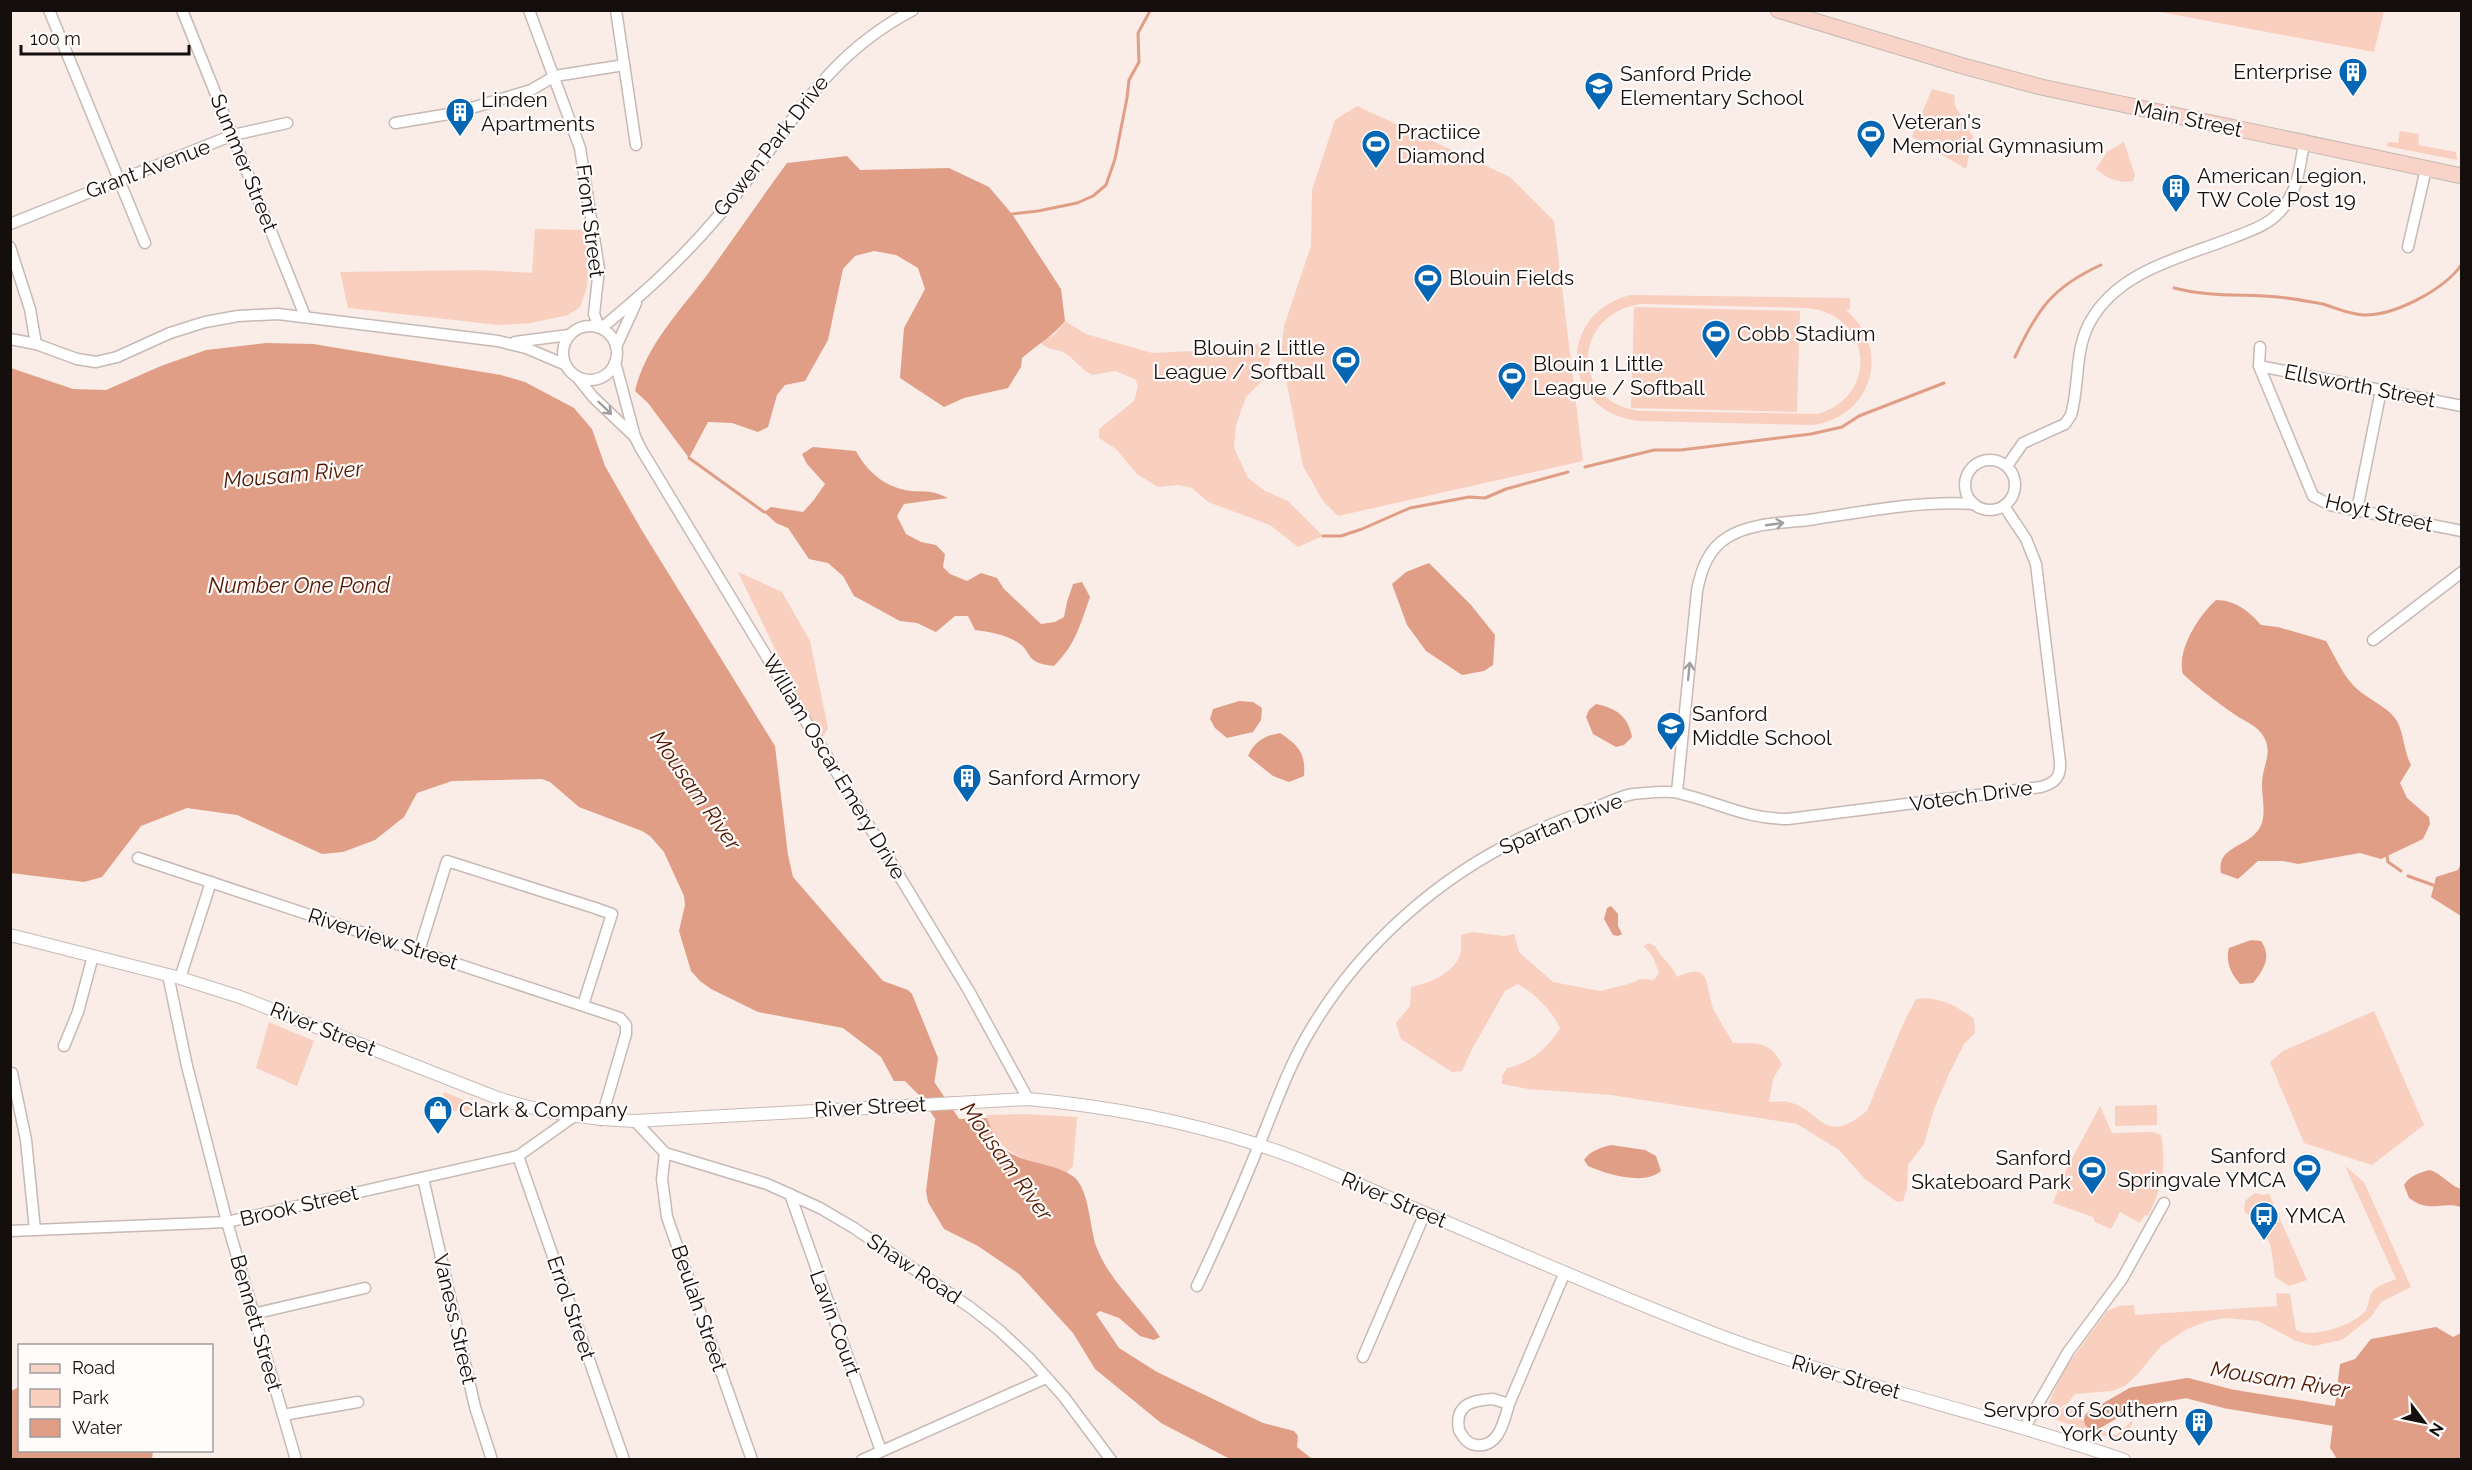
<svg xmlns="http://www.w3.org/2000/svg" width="2472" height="1470" font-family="Raleway,sans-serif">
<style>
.green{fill:#f9cfc0;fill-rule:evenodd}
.water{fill:#e19e86}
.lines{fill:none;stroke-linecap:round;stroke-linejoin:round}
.stream{stroke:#e19e86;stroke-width:3}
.river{stroke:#e19e86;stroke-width:20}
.minor-casing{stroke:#c7b9b4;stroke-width:13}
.tertiary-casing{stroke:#c7b9b4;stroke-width:14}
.secondary-casing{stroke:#c7b9b4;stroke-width:17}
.minor{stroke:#fff;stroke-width:10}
.tertiary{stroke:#fff;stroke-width:12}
.secondary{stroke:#f8d4c8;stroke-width:15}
.oneway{stroke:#a19f9e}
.labels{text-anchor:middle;stroke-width:4.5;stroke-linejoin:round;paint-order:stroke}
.poi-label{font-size:21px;fill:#140f0d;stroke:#fffcfb;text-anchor:start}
.street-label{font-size:21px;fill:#140f0d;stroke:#fffcfb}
.water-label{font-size:22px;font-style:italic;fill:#531800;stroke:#fffcfb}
</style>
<rect width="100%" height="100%" fill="#faece7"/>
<g class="green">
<polygon points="2155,11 2384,10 2384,11 2374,52"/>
<polygon points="1932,89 1954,95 1955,106 1973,137 1966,169 1912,137"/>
<polygon points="1357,106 1510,177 1554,221 1583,461 1338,516 1323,501 1303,466 1281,353 1284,326 1311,246 1312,190 1335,120"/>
<polygon points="2400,131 2419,134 2418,145 2456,152 2457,160 2386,146 2389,142 2398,143"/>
<path d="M 2124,142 L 2135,175 L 2133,181 C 2119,184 2106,178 2096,169 L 2107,152 Z"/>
<polygon points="535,229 585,230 589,267 587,287 580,307 568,315 531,323 498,325 348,308 340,272 482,270 532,273"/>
<path d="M 1631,295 L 1850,298 L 1850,309 L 1846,310 C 1892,349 1873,416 1813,425 L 1640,421 C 1560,414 1555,313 1631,295 ZM 1641,304 L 1808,308 C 1872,315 1880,395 1818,414 L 1640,411 C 1570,403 1571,314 1641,304 Z"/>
<polygon points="1634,307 1800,311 1797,412 1631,408"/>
<path d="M 1065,321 L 1086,334 L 1152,353 L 1234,349 L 1265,342 L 1272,352 L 1266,377 L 1246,397 L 1236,425 L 1234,448 L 1248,478 L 1265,491 L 1288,501 L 1323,536 L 1298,547 L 1270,525 L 1208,502 L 1192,488 L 1178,485 L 1158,487 L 1137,474 L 1116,449 L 1099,438 L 1099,429 L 1134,401 L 1138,386 L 1135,379 L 1115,371 L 1092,375 C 1081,369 1074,359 1066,354 C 1057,347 1051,353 1040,342 L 1055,334 Z"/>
<polygon points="738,572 782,592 810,641 828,728 820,743"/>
<path d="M 1473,932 L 1504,936 L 1514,934 L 1519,952 L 1553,982 L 1600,991 L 1632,983 L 1640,979 L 1654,980 L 1659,973 L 1653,957 L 1644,946 L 1648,943 L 1655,946 C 1661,958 1672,965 1677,977 C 1714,960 1704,988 1714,1010 C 1720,1022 1727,1032 1733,1043 C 1757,1044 1768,1039 1782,1064 L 1773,1079 L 1769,1102 C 1775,1102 1782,1101 1788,1102 C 1822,1109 1822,1148 1867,1111 L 1904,1022 L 1916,999 C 1935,995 1960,1007 1974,1019 L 1975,1033 L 1964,1044 L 1949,1074 L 1934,1109 L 1924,1144 L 1908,1165 L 1907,1188 L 1903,1201 L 1897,1202 L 1865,1179 L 1839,1150 L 1797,1124 L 1611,1095 L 1529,1089 L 1502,1084 L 1502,1076 L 1507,1068 C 1532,1062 1547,1049 1560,1028 C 1552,1010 1534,993 1518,984 L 1505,991 L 1472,1049 L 1462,1071 L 1452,1072 L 1401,1039 L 1396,1023 L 1410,1006 L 1411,987 C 1429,983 1453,974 1460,955 C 1462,950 1461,941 1461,935 Z"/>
<polygon points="2374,1011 2424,1125 2372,1165 2304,1143 2270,1062 2283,1051"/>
<polygon points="269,1022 314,1041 297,1086 256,1068"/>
<polygon points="444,1092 472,1103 473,1109 458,1113 457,1110 452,1112 452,1115 439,1118 437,1111"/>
<polygon points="2157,1105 2157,1125 2115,1126 2115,1106"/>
<path d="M 2100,1106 L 2112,1133 L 2152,1132 L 2161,1135 C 2167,1166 2162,1189 2148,1216 L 2145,1215 L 2140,1223 L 2120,1212 L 2111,1229 L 2095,1222 L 2093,1217 L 2053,1203 L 2065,1172 Z"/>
<path d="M 1025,1114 L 1077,1117 L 1073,1166 L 1066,1173 C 1035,1162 991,1155 987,1115 Z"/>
<path d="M 2345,1166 L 2364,1182 L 2411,1287 L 2381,1302 L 2371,1317 L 2342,1340 L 2314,1346 L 2296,1341 L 2258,1321 L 2225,1318 L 2208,1321 L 2187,1329 L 2161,1346 L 2136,1376 L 2125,1386 L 2112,1391 L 2075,1394 L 2067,1404 L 2049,1413 L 2045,1411 L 2064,1370 L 2107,1311 L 2119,1306 L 2134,1305 L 2135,1315 L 2277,1306 L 2276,1293 L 2290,1294 L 2296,1330 C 2311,1339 2356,1325 2366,1310 C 2370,1303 2368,1295 2375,1289 C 2381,1284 2389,1282 2396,1279 Z"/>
<polygon points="2255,1193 2262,1195 2269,1194 2307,1280 2289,1286 2275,1277 2271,1247 2263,1228 2244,1211 2245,1201"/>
<polygon points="2067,1406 2075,1407 2076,1416 2095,1429 2116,1435 2133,1420 2126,1443 2050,1418 2052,1414"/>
</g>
<g class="water">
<path d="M 847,156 L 860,170 L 949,168 L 989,187 L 1012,214 L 1061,289 L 1065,321 C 1053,336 1037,345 1022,358 L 1021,367 L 1008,388 L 964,398 L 944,407 L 900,378 L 904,328 L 925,289 L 918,268 L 896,255 L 874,251 L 855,256 L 843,269 L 828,340 L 805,381 L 785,385 L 777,395 L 768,427 L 758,432 L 732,423 L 708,422 L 689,458 L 648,403 L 635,391 C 646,345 680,311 707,275 C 734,238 760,200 787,163 Z"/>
<polygon points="266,343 313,344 501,375 525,382 574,408 592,429 605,466 641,529 775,746 788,855 793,877 883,981 908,990 912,994 938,1058 934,1085 927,1089 914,1090 908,1081 894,1081 881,1057 843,1028 758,1012 711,989 700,981 691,971 679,931 685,905 684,896 664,852 650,836 642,831 579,807 550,782 542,779 452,781 417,793 404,817 375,840 343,852 322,854 237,815 187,808 141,826 102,877 84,882 11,873 11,368 73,389 106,390 161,366 206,350"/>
<path d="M 813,447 L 856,451 C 867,472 887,489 912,491 C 930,492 931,490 948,498 L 904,504 L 897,516 L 906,534 L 921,542 L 936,545 L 945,554 L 943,567 L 950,574 L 967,581 L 981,573 L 997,578 L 1004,589 L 1041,624 L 1055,622 L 1064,617 L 1067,602 L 1073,584 L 1082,582 L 1090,597 C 1080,625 1076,644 1054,666 C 1023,663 1034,652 1017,642 C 1004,634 989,632 975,630 L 968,616 L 955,616 L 936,632 L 917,623 L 900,621 L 854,596 L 843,576 L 828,563 L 809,559 L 788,528 L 776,523 L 764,512 L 771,507 L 803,512 L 813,501 L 825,484 L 807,464 L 802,454 Z"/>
<polygon points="1429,563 1471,605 1495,635 1493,665 1484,671 1462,675 1426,651 1407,625 1392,584 1406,572"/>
<path d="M 2216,600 C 2235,600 2249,611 2261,625 L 2278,627 L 2326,641 C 2335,656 2341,672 2353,685 C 2365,698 2389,707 2397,721 C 2404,734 2404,752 2411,765 L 2400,783 L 2407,798 L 2429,817 L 2430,824 L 2423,839 L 2381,859 L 2360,853 L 2298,864 L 2283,861 L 2258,861 L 2238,879 L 2221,873 C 2216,846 2247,848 2259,829 C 2269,814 2259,792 2263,775 C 2265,762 2271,753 2265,739 C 2258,725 2245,722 2234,714 C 2217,702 2198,688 2183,674 C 2176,651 2199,615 2216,600 Z"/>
<polygon points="1239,701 1253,702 1262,708 1261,720 1253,732 1227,738 1215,728 1210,719 1213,709"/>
<path d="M 1596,704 C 1616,708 1628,716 1632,737 L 1624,745 L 1616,747 L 1593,734 L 1586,717 L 1589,710 Z"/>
<path d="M 1280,733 C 1298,745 1306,753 1304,776 L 1289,782 L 1273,776 L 1248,756 C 1255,741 1264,736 1280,733 Z"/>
<polygon points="2461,863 2461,916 2431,897 2436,877 2458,870"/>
<polygon points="1611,906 1618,914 1618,926 1622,934 1618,936 1613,935 1604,919 1607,908"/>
<path d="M 2251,940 L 2261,941 C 2272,957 2264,969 2253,983 L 2240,984 C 2231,974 2225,961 2229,948 Z"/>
<path d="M 987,1118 C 990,1125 992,1133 996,1140 C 1012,1165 1052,1160 1074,1177 C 1089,1189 1090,1228 1096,1246 C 1109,1281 1140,1306 1160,1337 L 1154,1340 L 1140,1336 L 1119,1318 L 1100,1311 L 1096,1314 L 1119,1348 L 1157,1372 L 1263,1423 L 1294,1431 L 1298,1436 L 1297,1447 L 1312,1459 L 1230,1459 L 1161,1423 L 1095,1369 L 1073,1333 L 1019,1274 L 978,1246 L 944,1229 L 928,1202 L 926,1191 L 935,1120 Z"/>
<path d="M 1611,1145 L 1645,1150 L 1656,1156 L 1661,1171 C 1644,1186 1606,1174 1588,1166 L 1584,1160 C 1591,1150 1600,1148 1611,1145 Z"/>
<path d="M 2430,1170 C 2442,1174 2449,1185 2461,1189 L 2461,1207 C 2440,1201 2431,1214 2409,1198 L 2404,1185 C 2411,1175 2418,1173 2430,1170 Z"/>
<polygon points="2436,1327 2453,1337 2461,1333 2461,1459 2337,1459 2330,1448 2340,1364 2355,1359 2371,1339"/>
<polygon points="19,1387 20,1450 153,1451 152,1459 11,1459 11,1391"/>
</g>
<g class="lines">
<g class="stream">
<polyline points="1012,214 1038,211 1077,203 1093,196 1106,185 1115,159 1127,98 1129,80 1139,62 1138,33 1150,11"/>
<path d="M 2174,288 C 2209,297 2243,294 2278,297 C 2291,298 2311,302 2323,304 C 2336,308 2349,314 2363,315 C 2394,316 2444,290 2462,264"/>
<path d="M 2015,357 C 2037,310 2052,287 2101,265"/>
<polyline points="689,458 764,512"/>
<polyline points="1585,467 1654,450 1681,450 1811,434 1842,427 1859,416 1944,383"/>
<polyline points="1323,536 1341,536 1362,529 1410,508 1469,497 1485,498 1506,489 1568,472"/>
<polyline points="2387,856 2388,862 2401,871"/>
<polyline points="2408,876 2433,885"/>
</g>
<g class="river">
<polyline points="909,1071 927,1089 962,1141"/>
<polyline points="2094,1420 2134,1397 2187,1388 2229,1399 2334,1416 2360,1415"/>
</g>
<g class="minor-casing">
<g id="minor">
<polyline points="49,10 145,243"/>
<polyline points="182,10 305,316"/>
<polyline points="529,10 580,148 599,269 594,314 599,327"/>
<polyline points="616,10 636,145"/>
<polyline points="395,123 455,113 508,97 531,90 555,76 624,65"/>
<polyline points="10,224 233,135 287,123"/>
<polyline points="10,247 30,309 36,344"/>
<polyline points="2408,247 2426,169"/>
<circle cx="590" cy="353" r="27"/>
<path d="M 601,328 C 611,321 619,313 629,305 C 674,267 716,222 751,175 C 803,107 833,52 913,10"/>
<polyline points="10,339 36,344 77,359 96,362 117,357 170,333 205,322 238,316 278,314 498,341 526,348 566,365"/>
<polyline points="515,342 569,335"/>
<polyline points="616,347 636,303"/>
<polyline points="2260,347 2259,366 2313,496 2330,505 2462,531"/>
<polyline points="615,362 635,437 641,449 969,991 1028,1099"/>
<polyline points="2259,366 2462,406"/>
<polyline points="577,377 593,397 635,437"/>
<circle cx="1990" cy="485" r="25"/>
<path d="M 2007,466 L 2023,443 L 2065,424 L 2071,415 C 2080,384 2074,351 2090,322 C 2119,269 2185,257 2237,236 C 2253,230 2272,223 2283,208 C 2298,189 2300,166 2304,143"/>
<polyline points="2357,510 2381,390"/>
<polyline points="2373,640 2462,572"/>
<path d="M 1677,792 L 1697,591 C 1701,570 1708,549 1728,537 C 1750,523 1783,523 1809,520 C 1863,512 1919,500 1974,504"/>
<polyline points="138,858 620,1018 626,1025 626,1034 601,1120"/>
<polyline points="419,951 447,861 595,908 612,914 583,1005"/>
<polyline points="168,975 187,1066 227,1222 296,1460"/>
<polyline points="180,978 211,882"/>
<polyline points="64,1046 78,1012 93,956"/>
<polyline points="12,1073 26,1140 35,1230"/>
<polyline points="635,1121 665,1153 767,1184 820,1208 854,1228 971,1308 999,1330 1030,1359 1064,1397 1111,1460"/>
<polyline points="665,1153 662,1179 667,1217 752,1460"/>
<polyline points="518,1156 624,1460"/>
<polyline points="423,1178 475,1407 492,1460"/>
<polyline points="790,1194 881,1451"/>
<polyline points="10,1231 227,1222 518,1156 573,1117"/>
<path d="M 1197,1286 C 1219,1240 1240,1192 1259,1145 C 1275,1106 1289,1065 1311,1029 C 1361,945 1439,876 1527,835 C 1551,824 1574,815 1599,806 C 1610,802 1621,796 1633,794 C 1647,793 1665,790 1678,793 C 1718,802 1745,819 1788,819 L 2041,787 C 2055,783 2061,777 2060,762 L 2036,564 L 2026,539 L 2004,506"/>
<polyline points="253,1314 365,1288"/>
<polyline points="1363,1357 1425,1213"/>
<path d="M 1493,1399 L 1509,1404 C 1504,1421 1499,1448 1476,1445 C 1467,1444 1463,1437 1459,1430 C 1454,1404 1473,1400 1493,1399 Z"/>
<polyline points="1509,1404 1565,1272"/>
<polyline points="283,1415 358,1402"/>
<polyline points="2025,1427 2068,1352 2122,1279 2164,1203"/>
<polyline points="862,1460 1046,1378"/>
</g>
</g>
<g class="tertiary-casing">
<path id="tertiary" d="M 10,935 L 180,978 L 240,997 L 495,1097 C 541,1113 586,1119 635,1121 L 1028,1099 C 1106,1106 1181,1120 1256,1144 C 1307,1160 1357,1184 1406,1205 C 1508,1248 1609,1293 1713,1333 C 1847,1384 1988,1413 2124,1460"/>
</g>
<g class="secondary-casing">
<polyline id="secondary" points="1778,10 1963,66 2041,87 2462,176"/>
</g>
<use href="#minor" class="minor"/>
<use href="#tertiary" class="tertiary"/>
<use href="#secondary" class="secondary"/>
</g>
<defs><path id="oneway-shaft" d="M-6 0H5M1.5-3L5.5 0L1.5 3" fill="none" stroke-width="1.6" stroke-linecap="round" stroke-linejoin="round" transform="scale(1.5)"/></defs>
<g class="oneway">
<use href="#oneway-shaft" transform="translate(605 408) rotate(44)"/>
<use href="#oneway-shaft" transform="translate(1775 524) rotate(-8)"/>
<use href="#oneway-shaft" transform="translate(1689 671) rotate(-84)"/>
</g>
<defs>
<g id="building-pin" transform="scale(1.5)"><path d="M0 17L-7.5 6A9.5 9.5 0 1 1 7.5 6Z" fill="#0567b4" stroke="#fffcfb"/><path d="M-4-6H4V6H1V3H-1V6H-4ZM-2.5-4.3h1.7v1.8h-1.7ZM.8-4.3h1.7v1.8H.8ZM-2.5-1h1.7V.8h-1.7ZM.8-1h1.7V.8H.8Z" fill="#fff"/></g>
<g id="school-pin" transform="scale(1.5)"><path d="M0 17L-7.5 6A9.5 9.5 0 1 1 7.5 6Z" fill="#0567b4" stroke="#fffcfb"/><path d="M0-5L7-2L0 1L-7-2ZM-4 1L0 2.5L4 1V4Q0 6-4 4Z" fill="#fff"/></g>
<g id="stadium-pin" transform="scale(1.5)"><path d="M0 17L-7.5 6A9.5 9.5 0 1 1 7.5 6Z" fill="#0567b4" stroke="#fffcfb"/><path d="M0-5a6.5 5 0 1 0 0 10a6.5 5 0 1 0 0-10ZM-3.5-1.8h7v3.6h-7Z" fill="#fff"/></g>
<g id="shop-pin" transform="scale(1.5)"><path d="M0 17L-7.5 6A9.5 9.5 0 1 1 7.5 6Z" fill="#0567b4" stroke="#fffcfb"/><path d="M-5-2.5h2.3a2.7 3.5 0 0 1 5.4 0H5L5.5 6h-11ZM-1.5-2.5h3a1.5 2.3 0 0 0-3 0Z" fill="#fff"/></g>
<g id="bus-pin" transform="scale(1.5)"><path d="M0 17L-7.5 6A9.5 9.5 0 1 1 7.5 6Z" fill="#0567b4" stroke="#fffcfb"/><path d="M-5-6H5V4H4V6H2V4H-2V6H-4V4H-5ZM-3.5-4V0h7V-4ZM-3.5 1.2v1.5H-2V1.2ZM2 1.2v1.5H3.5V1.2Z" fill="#fff"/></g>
</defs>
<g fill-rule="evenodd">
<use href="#building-pin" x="2353" y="72"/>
<use href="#school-pin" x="1599" y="86"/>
<use href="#building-pin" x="460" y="112"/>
<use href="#stadium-pin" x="1871" y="134"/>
<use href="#stadium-pin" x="1376" y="144"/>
<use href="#building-pin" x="2176" y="188"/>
<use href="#stadium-pin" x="1428" y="278"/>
<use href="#stadium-pin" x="1716" y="334"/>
<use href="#stadium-pin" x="1346" y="360"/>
<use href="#stadium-pin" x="1512" y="376"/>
<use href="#school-pin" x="1671" y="726"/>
<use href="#building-pin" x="967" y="778"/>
<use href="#shop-pin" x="438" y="1110"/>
<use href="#stadium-pin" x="2307" y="1168"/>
<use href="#stadium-pin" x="2092" y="1170"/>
<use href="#bus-pin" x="2264" y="1216"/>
<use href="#building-pin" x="2199" y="1422"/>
</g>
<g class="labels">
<g class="poi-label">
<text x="2332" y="79" text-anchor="end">Enterprise</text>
<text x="1620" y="81">Sanford Pride<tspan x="1620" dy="24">Elementary School</tspan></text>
<text x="481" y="107">Linden<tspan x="481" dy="24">Apartments</tspan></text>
<text x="1892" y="129">Veteran's<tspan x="1892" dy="24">Memorial Gymnasium</tspan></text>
<text x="1397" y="139">Practiice<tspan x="1397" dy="24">Diamond</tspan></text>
<text x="2197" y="183">American Legion,<tspan x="2197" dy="24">TW Cole Post 19</tspan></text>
<text x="1449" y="285">Blouin Fields</text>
<text x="1737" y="341">Cobb Stadium</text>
<text x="1325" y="355" text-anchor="end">Blouin 2 Little<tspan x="1325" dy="24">League / Softball</tspan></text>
<text x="1533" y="371">Blouin 1 Little<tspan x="1533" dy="24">League / Softball</tspan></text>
<text x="1692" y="721">Sanford<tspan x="1692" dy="24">Middle School</tspan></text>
<text x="988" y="785">Sanford Armory</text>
<text x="459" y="1117">Clark &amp; Company</text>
<text x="2286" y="1163" text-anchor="end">Sanford<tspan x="2286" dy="24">Springvale YMCA</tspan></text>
<text x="2071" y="1165" text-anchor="end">Sanford<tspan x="2071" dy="24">Skateboard Park</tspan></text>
<text x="2285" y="1223">YMCA</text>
<text x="2178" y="1417" text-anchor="end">Servpro of Southern<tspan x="2178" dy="24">York County</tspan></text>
</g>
<g class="street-label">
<text transform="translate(2188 119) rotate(12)" y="7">Main Street</text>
<text transform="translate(771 146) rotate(-52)" y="7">Gowen Park Drive</text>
<text transform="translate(244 163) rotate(68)" y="7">Summer Street</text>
<text transform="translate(148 169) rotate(-21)" y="7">Grant Avenue</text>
<text transform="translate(590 221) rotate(83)" y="7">Front Street</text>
<text transform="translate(2360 386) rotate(11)" y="7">Ellsworth Street</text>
<text transform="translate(2379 513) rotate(13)" y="7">Hoyt Street</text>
<text transform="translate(834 767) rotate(59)" y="7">William Oscar Emery Drive</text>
<text transform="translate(1971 796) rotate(-8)" y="7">Votech Drive</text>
<text transform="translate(1561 824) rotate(-22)" y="7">Spartan Drive</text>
<text transform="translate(383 939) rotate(18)" y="7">Riverview Street</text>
<text transform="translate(323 1029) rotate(22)" y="7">River Street</text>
<text transform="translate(870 1107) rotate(-3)" y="7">River Street</text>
<text transform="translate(1394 1200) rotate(23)" y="7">River Street</text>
<text transform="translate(299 1206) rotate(-13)" y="7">Brook Street</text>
<text transform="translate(914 1269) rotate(34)" y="7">Shaw Road</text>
<text transform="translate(571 1308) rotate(71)" y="7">Errol Street</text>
<text transform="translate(699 1308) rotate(71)" y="7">Beulah Street</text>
<text transform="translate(455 1319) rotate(77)" y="7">Vaness Street</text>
<text transform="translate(256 1323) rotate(74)" y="7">Bennett Street</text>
<text transform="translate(835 1323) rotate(70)" y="7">Lavin Court</text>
<text transform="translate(1846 1377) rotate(16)" y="7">River Street</text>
</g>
<g class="water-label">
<text transform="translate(293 474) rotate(-5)" y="8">Mousam River</text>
<text x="299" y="593">Number One Pond</text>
<text transform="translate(696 790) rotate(55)" y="8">Mousam River</text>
<text transform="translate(1007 1161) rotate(54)" y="8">Mousam River</text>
<text transform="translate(2280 1379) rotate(9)" y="8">Mousam River</text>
</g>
</g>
<rect width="2472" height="1470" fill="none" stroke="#140f0d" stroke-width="24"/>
<rect x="18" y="1344" width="195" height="108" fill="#fffcfb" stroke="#a19d9c" stroke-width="1.5"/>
<rect x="30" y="1364" width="30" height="9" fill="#f8d4c8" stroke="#a19d9c" stroke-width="1.5"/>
<text x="72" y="1374" font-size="18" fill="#140f0d">Road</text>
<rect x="30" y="1389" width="30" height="18" fill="#f9cfc0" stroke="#a19d9c" stroke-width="1.5"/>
<text x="72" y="1404" font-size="18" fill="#140f0d">Park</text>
<rect x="30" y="1419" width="30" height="18" fill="#e19e86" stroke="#a19d9c" stroke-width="1.5"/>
<text x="72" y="1434" font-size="18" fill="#140f0d">Water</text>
<g transform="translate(2424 1422) rotate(122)" stroke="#fffcfb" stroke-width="4.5" paint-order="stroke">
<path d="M0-4.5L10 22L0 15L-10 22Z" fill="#140f0d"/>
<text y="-9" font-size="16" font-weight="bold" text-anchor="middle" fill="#140f0d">N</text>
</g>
<path d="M21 45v9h168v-9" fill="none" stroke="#140f0d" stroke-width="3"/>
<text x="30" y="45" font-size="18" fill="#140f0d" stroke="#fffcfb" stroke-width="4.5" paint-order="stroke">100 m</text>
</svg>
